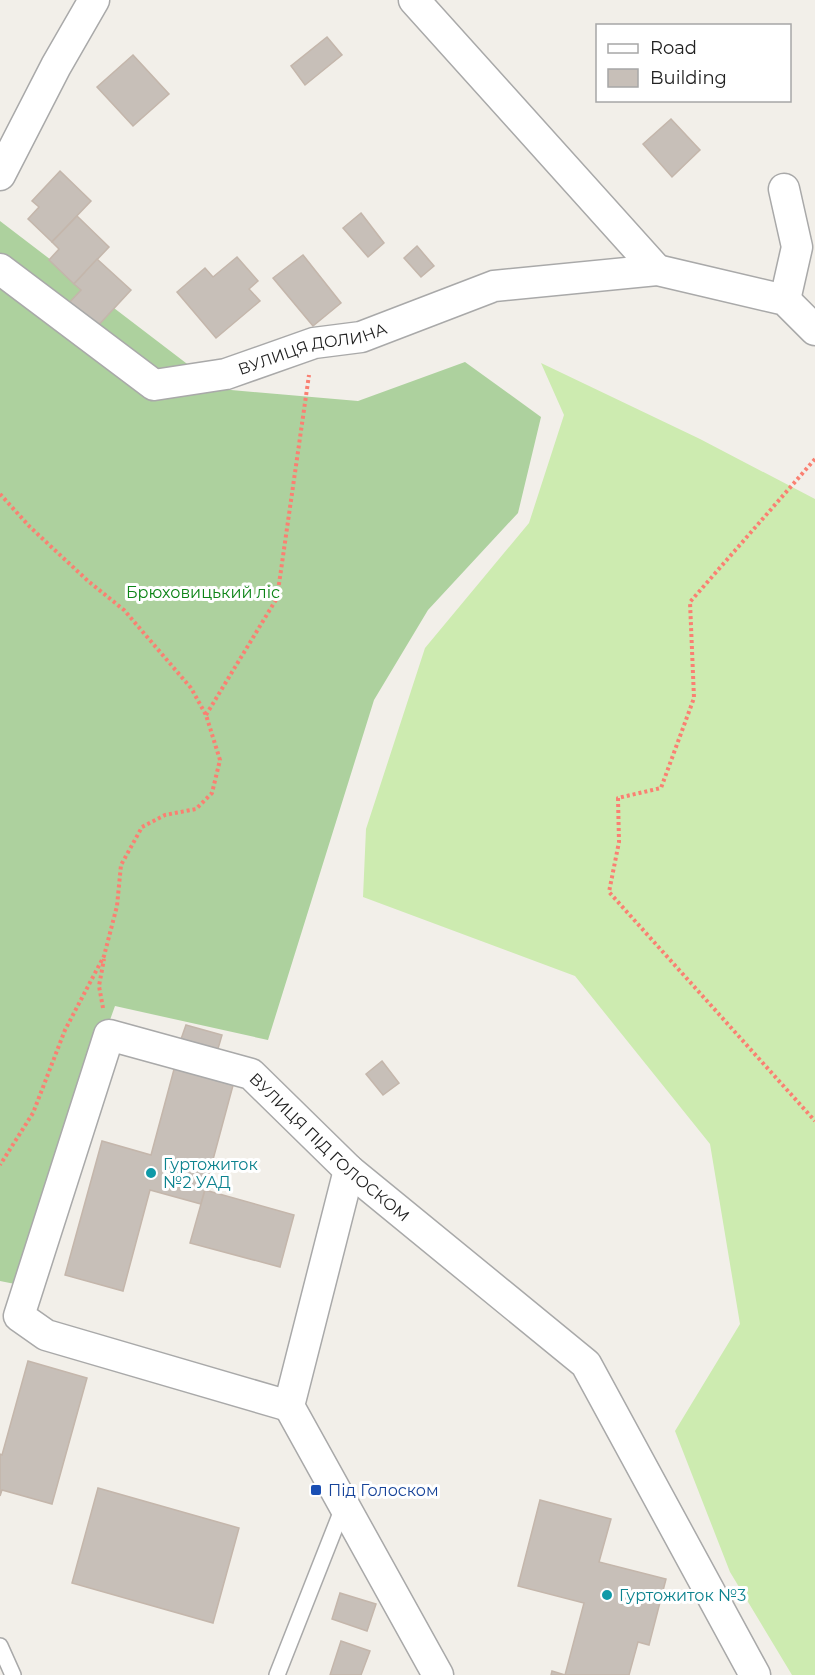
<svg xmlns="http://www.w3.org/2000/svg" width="815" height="1675" font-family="Montserrat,sans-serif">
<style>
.grass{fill:#cdebb0}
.forest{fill:#add19e}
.building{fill:#c7bfb8;stroke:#c4b6ab;stroke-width:1.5}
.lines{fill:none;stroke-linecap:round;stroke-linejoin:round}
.service-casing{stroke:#a9a9a9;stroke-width:18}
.minor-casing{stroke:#a9a9a9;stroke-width:33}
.path{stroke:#fa8072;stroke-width:4;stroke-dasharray:3 3;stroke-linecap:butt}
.service{stroke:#fff;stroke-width:15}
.minor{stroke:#fff;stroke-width:30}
.culture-dot{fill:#0f9aa8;stroke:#fff;stroke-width:2}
.transit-dot{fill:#1a4fb4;stroke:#fff;stroke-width:2}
.labels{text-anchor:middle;stroke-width:6;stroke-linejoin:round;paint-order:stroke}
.street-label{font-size:16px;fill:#222;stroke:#fff}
.park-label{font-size:16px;fill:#0c8416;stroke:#fff}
.culture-label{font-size:16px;fill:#0d838f;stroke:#fff;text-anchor:start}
.transit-label{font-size:16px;fill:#164399;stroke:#fff;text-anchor:start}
</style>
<rect width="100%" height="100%" fill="#f2efe9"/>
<polygon class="grass" points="541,363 700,439 815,499 815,1675 792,1675 730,1572 675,1431 740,1324 710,1144 575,976 363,897 366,829 425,648 529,523 564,415"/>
<polygon class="forest" points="0,221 220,389 358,401 465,362 541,417 518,513 428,610 374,700 268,1040 115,1006 15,1284 0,1281"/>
<g class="building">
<polygon points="327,37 342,55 305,85 291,66"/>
<polygon points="133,55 169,94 133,126 97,87"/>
<polygon points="671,119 700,150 672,177 643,144"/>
<polygon points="60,171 91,201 52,242 28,219 39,207 32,201"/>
<polygon points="361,213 384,243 368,257 343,228"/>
<polygon points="77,216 109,247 74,284 49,260 59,249 52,242"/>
<polygon points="417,246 434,266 421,277 404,258"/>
<polygon points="303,255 341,303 313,326 273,278"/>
<polygon points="237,257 258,281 249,289 260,301 216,338 177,292 205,268 213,277"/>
<polygon points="97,259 131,290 95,329 68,304 81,290 74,284"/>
<polygon points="186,1025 222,1035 217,1052 180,1042"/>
<polygon points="382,1061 399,1083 383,1095 366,1074"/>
<polygon points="176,1062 235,1078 201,1204 150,1190 123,1291 65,1275 102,1141 151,1155"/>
<polygon points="205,1190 294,1215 280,1267 190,1243"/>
<polygon points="28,1361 87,1378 52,1504 2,1490 0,1496 0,1454 2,1455"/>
<polygon points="98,1488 239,1528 213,1623 72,1583"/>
<polygon points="540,1500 611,1519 599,1562 666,1579 649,1645 638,1642 629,1675 551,1675 552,1671 565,1675 584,1603 518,1586"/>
<polygon points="340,1593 376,1604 367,1631 332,1619"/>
<polygon points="341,1641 370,1651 361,1675 330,1675"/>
</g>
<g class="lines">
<g class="service-casing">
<g id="service">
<polyline points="0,1646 13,1675"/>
<polyline points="277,1675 344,1505"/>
</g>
</g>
<g class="minor-casing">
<g id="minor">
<polyline points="414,0 657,270"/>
<polyline points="0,175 56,66 94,0"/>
<polyline points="784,189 797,247 785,300"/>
<path id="s1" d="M 0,269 L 154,385 L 226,374 L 314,343 L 361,337 L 494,286 L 657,270 L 785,300 L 815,330"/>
<polyline points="349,1170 289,1406 438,1675"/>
<path id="s2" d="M 289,1406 L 46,1335 L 19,1316 L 109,1035 L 251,1074 L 349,1170 L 586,1364 L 755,1675"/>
</g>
</g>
<g class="path">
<polyline points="815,459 690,602 694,698 661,788 618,798 619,842 609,892 815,1121"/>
<polyline points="0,494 30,527 88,581 124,610 191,688 206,715 220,760 212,793 196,809 165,815 142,827 121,865 117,906 104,956 65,1030 33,1113 0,1165"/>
<polyline points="206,715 277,598 309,375"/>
<polyline points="103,1008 99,986 104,959"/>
</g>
<use href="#service" class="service"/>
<use href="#minor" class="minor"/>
</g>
<g class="culture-dot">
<circle cx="151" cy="1173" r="6"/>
<circle cx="607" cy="1595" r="6"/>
</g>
<rect class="transit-dot" x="310" y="1484" width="12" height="12" rx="3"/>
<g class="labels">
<g class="street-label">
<text dy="6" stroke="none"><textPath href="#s1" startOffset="356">ВУЛИЦЯ ДОЛИНА</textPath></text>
<text dy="6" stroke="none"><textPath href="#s2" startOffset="836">ВУЛИЦЯ ПІД ГОЛОСКОМ</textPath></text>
</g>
<g class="park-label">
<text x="203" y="598">Брюховицький ліс</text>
</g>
<g class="culture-label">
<text x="163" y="1170">Гуртожиток<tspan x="163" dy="18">№2 УАД</tspan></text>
<text x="619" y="1601">Гуртожиток №3</text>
</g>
<g class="transit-label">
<text x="328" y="1496">Під Голоском</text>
</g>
</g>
<rect x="596" y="24" width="195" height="78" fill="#ffffff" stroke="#a7a7a7" stroke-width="1.5"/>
<rect x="608" y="44" width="30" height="9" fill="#ffffff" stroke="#a7a7a7" stroke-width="1.5"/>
<text x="650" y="54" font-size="18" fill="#222222">Road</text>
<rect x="608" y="69" width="30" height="18" fill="#c7bfb8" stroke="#a7a7a7" stroke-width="1.5"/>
<text x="650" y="84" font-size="18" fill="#222222">Building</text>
</svg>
